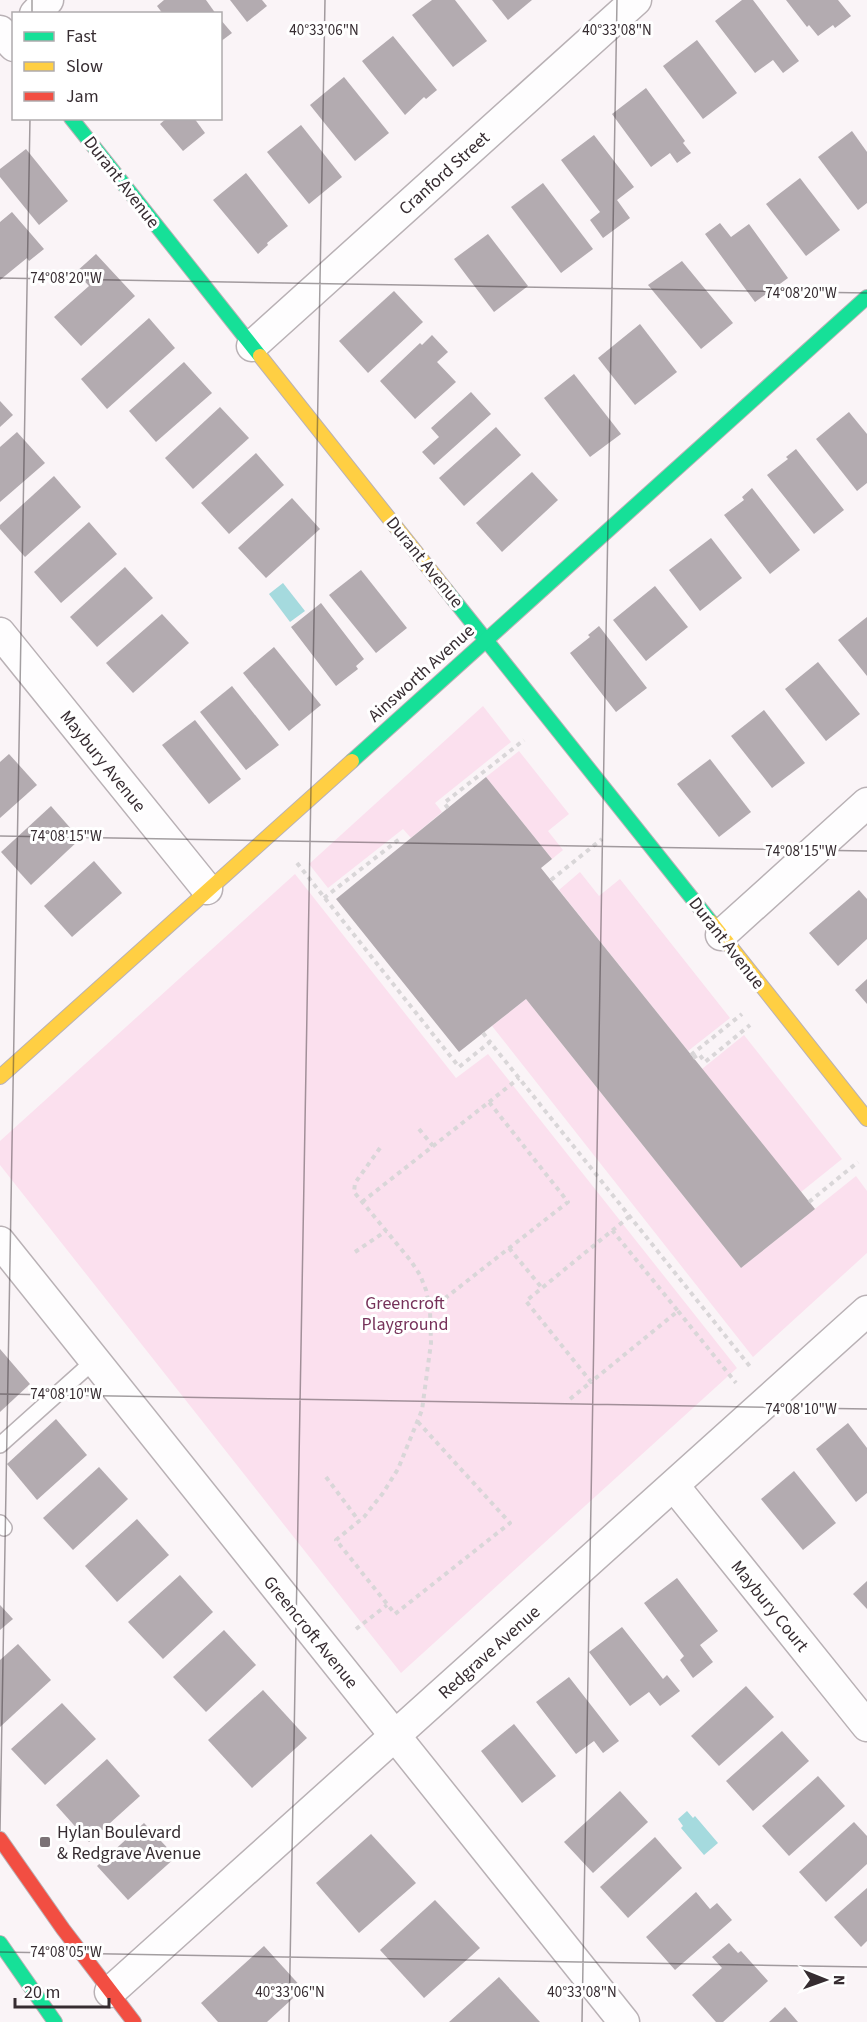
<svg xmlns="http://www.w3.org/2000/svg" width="867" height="2022" font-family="'Source Sans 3',sans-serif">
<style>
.green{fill:#fbe0ee}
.water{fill:#a5dade}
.building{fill:#b3abb0}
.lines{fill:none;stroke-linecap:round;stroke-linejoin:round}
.lane-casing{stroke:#b9b1b5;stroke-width:18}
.street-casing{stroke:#b9b1b5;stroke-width:33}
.fast-casing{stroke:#b9b1b5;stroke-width:16}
.slow-casing{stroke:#b9b1b5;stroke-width:16}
.jam-casing{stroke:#b9b1b5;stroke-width:16}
.path{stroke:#d9d6d8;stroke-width:4;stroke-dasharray:4.5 4.5;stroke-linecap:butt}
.lane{stroke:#fefdfe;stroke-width:15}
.street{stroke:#fefdfe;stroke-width:30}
.fast{stroke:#16e098;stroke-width:14}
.slow{stroke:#ffcf43;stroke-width:14}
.jam{stroke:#f24e42;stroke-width:14}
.ticks{fill:none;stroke:#362c31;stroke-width:1.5;stroke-opacity:0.45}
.poi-dot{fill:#7b7276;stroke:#fff;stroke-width:2}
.labels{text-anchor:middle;stroke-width:6;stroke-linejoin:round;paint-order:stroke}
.street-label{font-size:18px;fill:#362c31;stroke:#fff}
.park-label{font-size:18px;fill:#76325a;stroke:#fff}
.poi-label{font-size:18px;fill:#362c31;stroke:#fff;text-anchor:start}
.ticks-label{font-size:15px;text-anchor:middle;fill:#362c31;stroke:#fff;stroke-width:6;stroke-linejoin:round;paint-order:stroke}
</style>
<rect width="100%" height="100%" fill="#faf4f7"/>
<g class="green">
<polygon points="483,706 511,742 435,803 442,812 411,838 403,829 328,888 309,864"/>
<polygon points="519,751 569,814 548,831 563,850 552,859 486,777"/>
<polygon points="580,872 599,896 620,879 730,1018 688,1051 559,890"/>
<polygon points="295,874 456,1078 488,1054 737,1368 401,1673 0,1165 0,1141"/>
<polygon points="526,999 741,1268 856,1176 867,1191 867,1253 753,1357 492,1026"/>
<polygon points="744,1035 842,1159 801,1192 702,1069"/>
</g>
<g class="water">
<polygon points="283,583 305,611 290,622 269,594"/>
<polygon points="687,1811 693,1818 695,1816 718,1843 704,1855 681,1828 683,1826 678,1819"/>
</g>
<g class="building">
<polygon points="164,0 206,0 216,14 163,14 157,6"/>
<polygon points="230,0 262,0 267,6 247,22"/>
<polygon points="432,0 455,0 487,41 453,67 412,15"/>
<polygon points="492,0 532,0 508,20"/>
<polygon points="742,0 753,0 799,61 783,73 773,60 755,73 715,21"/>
<polygon points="786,0 838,0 851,16 835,28 833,25 818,36 809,25 807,27"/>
<polygon points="220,19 232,33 220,42"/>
<polygon points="393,36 437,90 426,99 424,97 405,115 362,61"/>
<polygon points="697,40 737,93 703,119 663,66"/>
<polygon points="344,77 389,133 355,161 310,105"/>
<polygon points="646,88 685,141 683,143 691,153 677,163 670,153 651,167 612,114"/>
<polygon points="167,118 194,118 205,133 183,151 160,124"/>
<polygon points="301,125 342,177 309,204 267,152"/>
<polygon points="852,131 867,152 867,203 858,210 818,157"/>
<polygon points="594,135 634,187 617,200 630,218 603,238 590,220 600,212 561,160"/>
<polygon points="26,149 68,201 39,225 0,177 0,169"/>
<polygon points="246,173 288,226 267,243 268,245 258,254 213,200"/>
<polygon points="800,178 840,230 806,256 766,204"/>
<polygon points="543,183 593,249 561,273 511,207"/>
<polygon points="12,212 44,249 29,261 27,258 0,280 0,222"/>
<polygon points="720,223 731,237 749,224 788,278 755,302 705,234"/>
<polygon points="488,234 528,286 494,312 454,259"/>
<polygon points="96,254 135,296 81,346 54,317 89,286 76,272"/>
<polygon points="682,261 733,323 701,349 648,285"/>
<polygon points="394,291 423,322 368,373 339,341"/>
<polygon points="149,318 175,348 107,409 81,379"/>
<polygon points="640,324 677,372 635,405 598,358"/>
<polygon points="432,335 448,352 437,362 456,382 415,419 380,381 420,343 422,345"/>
<polygon points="184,362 212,393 156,442 129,411"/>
<polygon points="574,374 621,434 590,457 544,398"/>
<polygon points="471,392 491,414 434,465 422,452 439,437 431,428"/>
<polygon points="0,401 13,415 0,427"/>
<polygon points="220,407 249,438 193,489 165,458"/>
<polygon points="849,412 867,434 867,483 857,491 816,439"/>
<polygon points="496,427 521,455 464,506 439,478"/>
<polygon points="17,432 45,463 0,502 0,447"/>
<polygon points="796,449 844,510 814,534 767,475 788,459 786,457"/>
<polygon points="256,453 284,485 229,534 201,503"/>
<polygon points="532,472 558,500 502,552 476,523"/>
<polygon points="54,476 81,507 25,557 0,529 0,525"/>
<polygon points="752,488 800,550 770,574 724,515 744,500 742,497"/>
<polygon points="292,498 320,529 266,578 238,548"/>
<polygon points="89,522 117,554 61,603 34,572"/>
<polygon points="711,538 742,578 700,611 669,570"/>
<polygon points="125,567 153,598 97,647 70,617"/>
<polygon points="361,570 407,628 376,653 329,595"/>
<polygon points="655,586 688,627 646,661 613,620"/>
<polygon points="321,603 364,659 356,666 358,669 336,686 291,627"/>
<polygon points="162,614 189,643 133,693 106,663"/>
<polygon points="867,617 867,676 838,640"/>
<polygon points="599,626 647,688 616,712 570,653 590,637 588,635"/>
<polygon points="274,647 321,705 289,731 243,673"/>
<polygon points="818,662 860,714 826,741 785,689"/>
<polygon points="232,686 279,745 246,770 200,712"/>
<polygon points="764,710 805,763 772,788 731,736"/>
<polygon points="195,720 241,779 209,804 162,745"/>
<polygon points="9,754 37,785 0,818 0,762"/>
<polygon points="710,759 751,812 719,837 677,784"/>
<polygon points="486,777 552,859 541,868 815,1209 741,1268 526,999 459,1052 336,899"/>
<polygon points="51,806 80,839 31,885 1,852"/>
<polygon points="94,861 122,893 72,937 44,906"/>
<polygon points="859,890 867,899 867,939 838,966 809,933"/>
<polygon points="867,979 867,1004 855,990"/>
<polygon points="0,1349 30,1384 0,1412"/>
<polygon points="56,1419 87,1455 37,1500 7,1464"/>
<polygon points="848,1423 867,1448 867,1493 856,1502 816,1449"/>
<polygon points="99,1467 128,1499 73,1550 43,1518"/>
<polygon points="794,1471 836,1523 803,1550 761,1499"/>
<polygon points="137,1519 169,1555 117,1602 85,1566"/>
<polygon points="180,1575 213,1612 163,1659 128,1622"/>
<polygon points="677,1578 718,1631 700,1645 713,1662 693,1678 680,1660 684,1656 644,1603"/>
<polygon points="867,1581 867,1609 853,1594"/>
<polygon points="0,1605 13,1619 0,1630"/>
<polygon points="622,1627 663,1679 667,1675 680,1691 660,1706 649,1692 630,1706 589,1652"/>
<polygon points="224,1630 256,1665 206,1712 173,1677"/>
<polygon points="18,1644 51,1680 0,1727 0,1660"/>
<polygon points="569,1677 619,1741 603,1753 594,1741 576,1754 536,1702"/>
<polygon points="746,1686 774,1717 719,1766 691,1736"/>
<polygon points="263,1690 307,1738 252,1788 208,1740"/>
<polygon points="62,1703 96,1739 45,1785 11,1749"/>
<polygon points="514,1724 556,1776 522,1803 481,1751"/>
<polygon points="782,1731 809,1761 753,1811 726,1781"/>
<polygon points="107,1759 140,1796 89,1842 56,1805"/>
<polygon points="818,1776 845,1806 789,1856 762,1826"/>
<polygon points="620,1791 648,1822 593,1873 564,1842"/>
<polygon points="854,1822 867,1836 867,1864 826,1902 799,1872"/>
<polygon points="144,1823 176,1857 128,1900 97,1866"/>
<polygon points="371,1834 416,1883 359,1933 316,1883"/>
<polygon points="655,1837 682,1868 628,1918 600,1887"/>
<polygon points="867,1888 867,1941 861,1947 834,1917"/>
<polygon points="696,1892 710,1909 717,1903 732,1920 675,1970 646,1937"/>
<polygon points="435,1900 480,1948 424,1998 380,1950"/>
<polygon points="729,1943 738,1953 741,1951 768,1981 723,2022 716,2022 692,1995 722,1968 712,1957"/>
<polygon points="264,1946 303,1989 267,2022 218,2022 201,2003"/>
<polygon points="499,1977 540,2022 449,2022"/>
<polygon points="785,2007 798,2022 769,2022"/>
</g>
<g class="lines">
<g class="lane-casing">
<g id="lane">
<polyline points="0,1445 95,1360"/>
<polyline points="0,1523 4,1528"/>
</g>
</g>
<g class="street-casing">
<g id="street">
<polyline points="35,14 48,0"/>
<polyline points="0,31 14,46"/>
<polyline points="252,346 636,0"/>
<polyline points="0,633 207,889"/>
<polyline points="721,935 867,803"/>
<polyline points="0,1242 624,2022"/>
<polyline points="674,1486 867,1726"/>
<polyline points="110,1992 867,1311"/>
</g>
</g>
<g class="fast-casing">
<g id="fast">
<polyline points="71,118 260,356"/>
<polyline points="446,590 711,922"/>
<polyline points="352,761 867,297"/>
<polyline points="0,1943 55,2022"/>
</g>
</g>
<g class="slow-casing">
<g id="slow">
<polyline points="260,356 446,590"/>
<polyline points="711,922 867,1119"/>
<polyline points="0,1077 352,761"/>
</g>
</g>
<g class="jam-casing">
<polyline id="jam" points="0,1839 63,1929 134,2022"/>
</g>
<g class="path">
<polyline points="448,808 444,803 524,740"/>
<polyline points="297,863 459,1067 490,1042 752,1369"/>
<polyline points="551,880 602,839"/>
<polyline points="324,898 402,837"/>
<polyline points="483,1033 490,1042"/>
<polyline points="691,1055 742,1014"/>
<polyline points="693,1058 699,1054 705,1062 750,1025"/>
<polyline points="489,1102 519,1078"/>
<polyline points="419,1129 433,1146"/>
<polyline points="380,1148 355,1183 354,1192 411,1261 420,1275 426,1290 430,1310 431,1343 422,1410 398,1469 383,1493 364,1517 336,1540 395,1614 510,1523 418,1422"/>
<polyline points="362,1202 489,1102 568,1202 430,1310"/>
<polyline points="809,1202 858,1162"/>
<polyline points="612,1230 678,1311 591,1382 526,1301 630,1216"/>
<polyline points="509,1248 542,1288"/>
<polyline points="355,1252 386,1231"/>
<polyline points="678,1311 736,1383"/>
<polyline points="570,1399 591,1382"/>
<polyline points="326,1477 359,1521"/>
<polyline points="356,1629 387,1605"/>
</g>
<use href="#lane" class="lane"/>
<use href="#street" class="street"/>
<use href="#fast" class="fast"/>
<use href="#slow" class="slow"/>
<use href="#jam" class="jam"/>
</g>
<path class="ticks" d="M 32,14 L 32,0M 0,278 L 867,293M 0,836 L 867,851M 0,1394 L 867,1409M 0,1831 L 30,118M 0,1952 L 867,1967M 289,2022 L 325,0M 582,2022 L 617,0"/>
<rect class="poi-dot" x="39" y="1836" width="12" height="12" rx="3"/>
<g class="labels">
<g class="street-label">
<text transform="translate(444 173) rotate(-42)" y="6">Cranford Street</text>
<text transform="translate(122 182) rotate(52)" y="6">Durant Avenue</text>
<text transform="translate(425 562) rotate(51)" y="6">Durant Avenue</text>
<text transform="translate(421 673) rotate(-42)" y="6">Ainsworth Avenue</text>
<text transform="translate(103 761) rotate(51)" y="6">Maybury Avenue</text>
<text transform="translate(727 943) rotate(52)" y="6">Durant Avenue</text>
<text transform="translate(770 1606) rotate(51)" y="6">Maybury Court</text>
<text transform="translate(311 1632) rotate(51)" y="6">Greencroft Avenue</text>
<text transform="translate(489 1652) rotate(-42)" y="6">Redgrave Avenue</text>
</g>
<g class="park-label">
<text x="405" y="1309">Greencroft<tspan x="405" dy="21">Playground</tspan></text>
</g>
<g class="poi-label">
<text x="57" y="1838">Hylan Boulevard<tspan x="57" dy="21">&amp; Redgrave Avenue</tspan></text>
</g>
</g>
<g class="ticks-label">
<text x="324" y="35">40°33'06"N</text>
<text x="617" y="35">40°33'08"N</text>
<text x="66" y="283">74°08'20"W</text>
<text x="801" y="298">74°08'20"W</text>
<text x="66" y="841">74°08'15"W</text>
<text x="801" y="856">74°08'15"W</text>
<text x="66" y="1399">74°08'10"W</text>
<text x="801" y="1414">74°08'10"W</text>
<text x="66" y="1957">74°08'05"W</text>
<text x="290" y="1997">40°33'06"N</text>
<text x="582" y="1997">40°33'08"N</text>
</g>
<rect x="12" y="12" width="210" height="108" fill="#ffffff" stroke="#afabad" stroke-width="1.5"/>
<rect x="24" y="32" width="30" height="9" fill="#16e098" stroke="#afabad" stroke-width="1.5"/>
<text x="66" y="42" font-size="18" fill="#362c31">Fast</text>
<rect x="24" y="62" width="30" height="9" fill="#ffcf43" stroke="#afabad" stroke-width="1.5"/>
<text x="66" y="72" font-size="18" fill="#362c31">Slow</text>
<rect x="24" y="92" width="30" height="9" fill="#f24e42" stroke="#afabad" stroke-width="1.5"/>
<text x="66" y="102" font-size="18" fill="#362c31">Jam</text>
<g transform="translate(825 1980) rotate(91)" stroke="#ffffff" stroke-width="4.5" paint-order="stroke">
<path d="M0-4.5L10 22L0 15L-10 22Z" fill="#362c31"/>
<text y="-9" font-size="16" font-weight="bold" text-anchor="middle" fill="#362c31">N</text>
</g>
<path d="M15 1998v9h94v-9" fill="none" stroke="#362c31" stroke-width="3"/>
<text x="24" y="1998" font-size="18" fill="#362c31" stroke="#ffffff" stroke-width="4.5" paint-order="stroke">20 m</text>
</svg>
